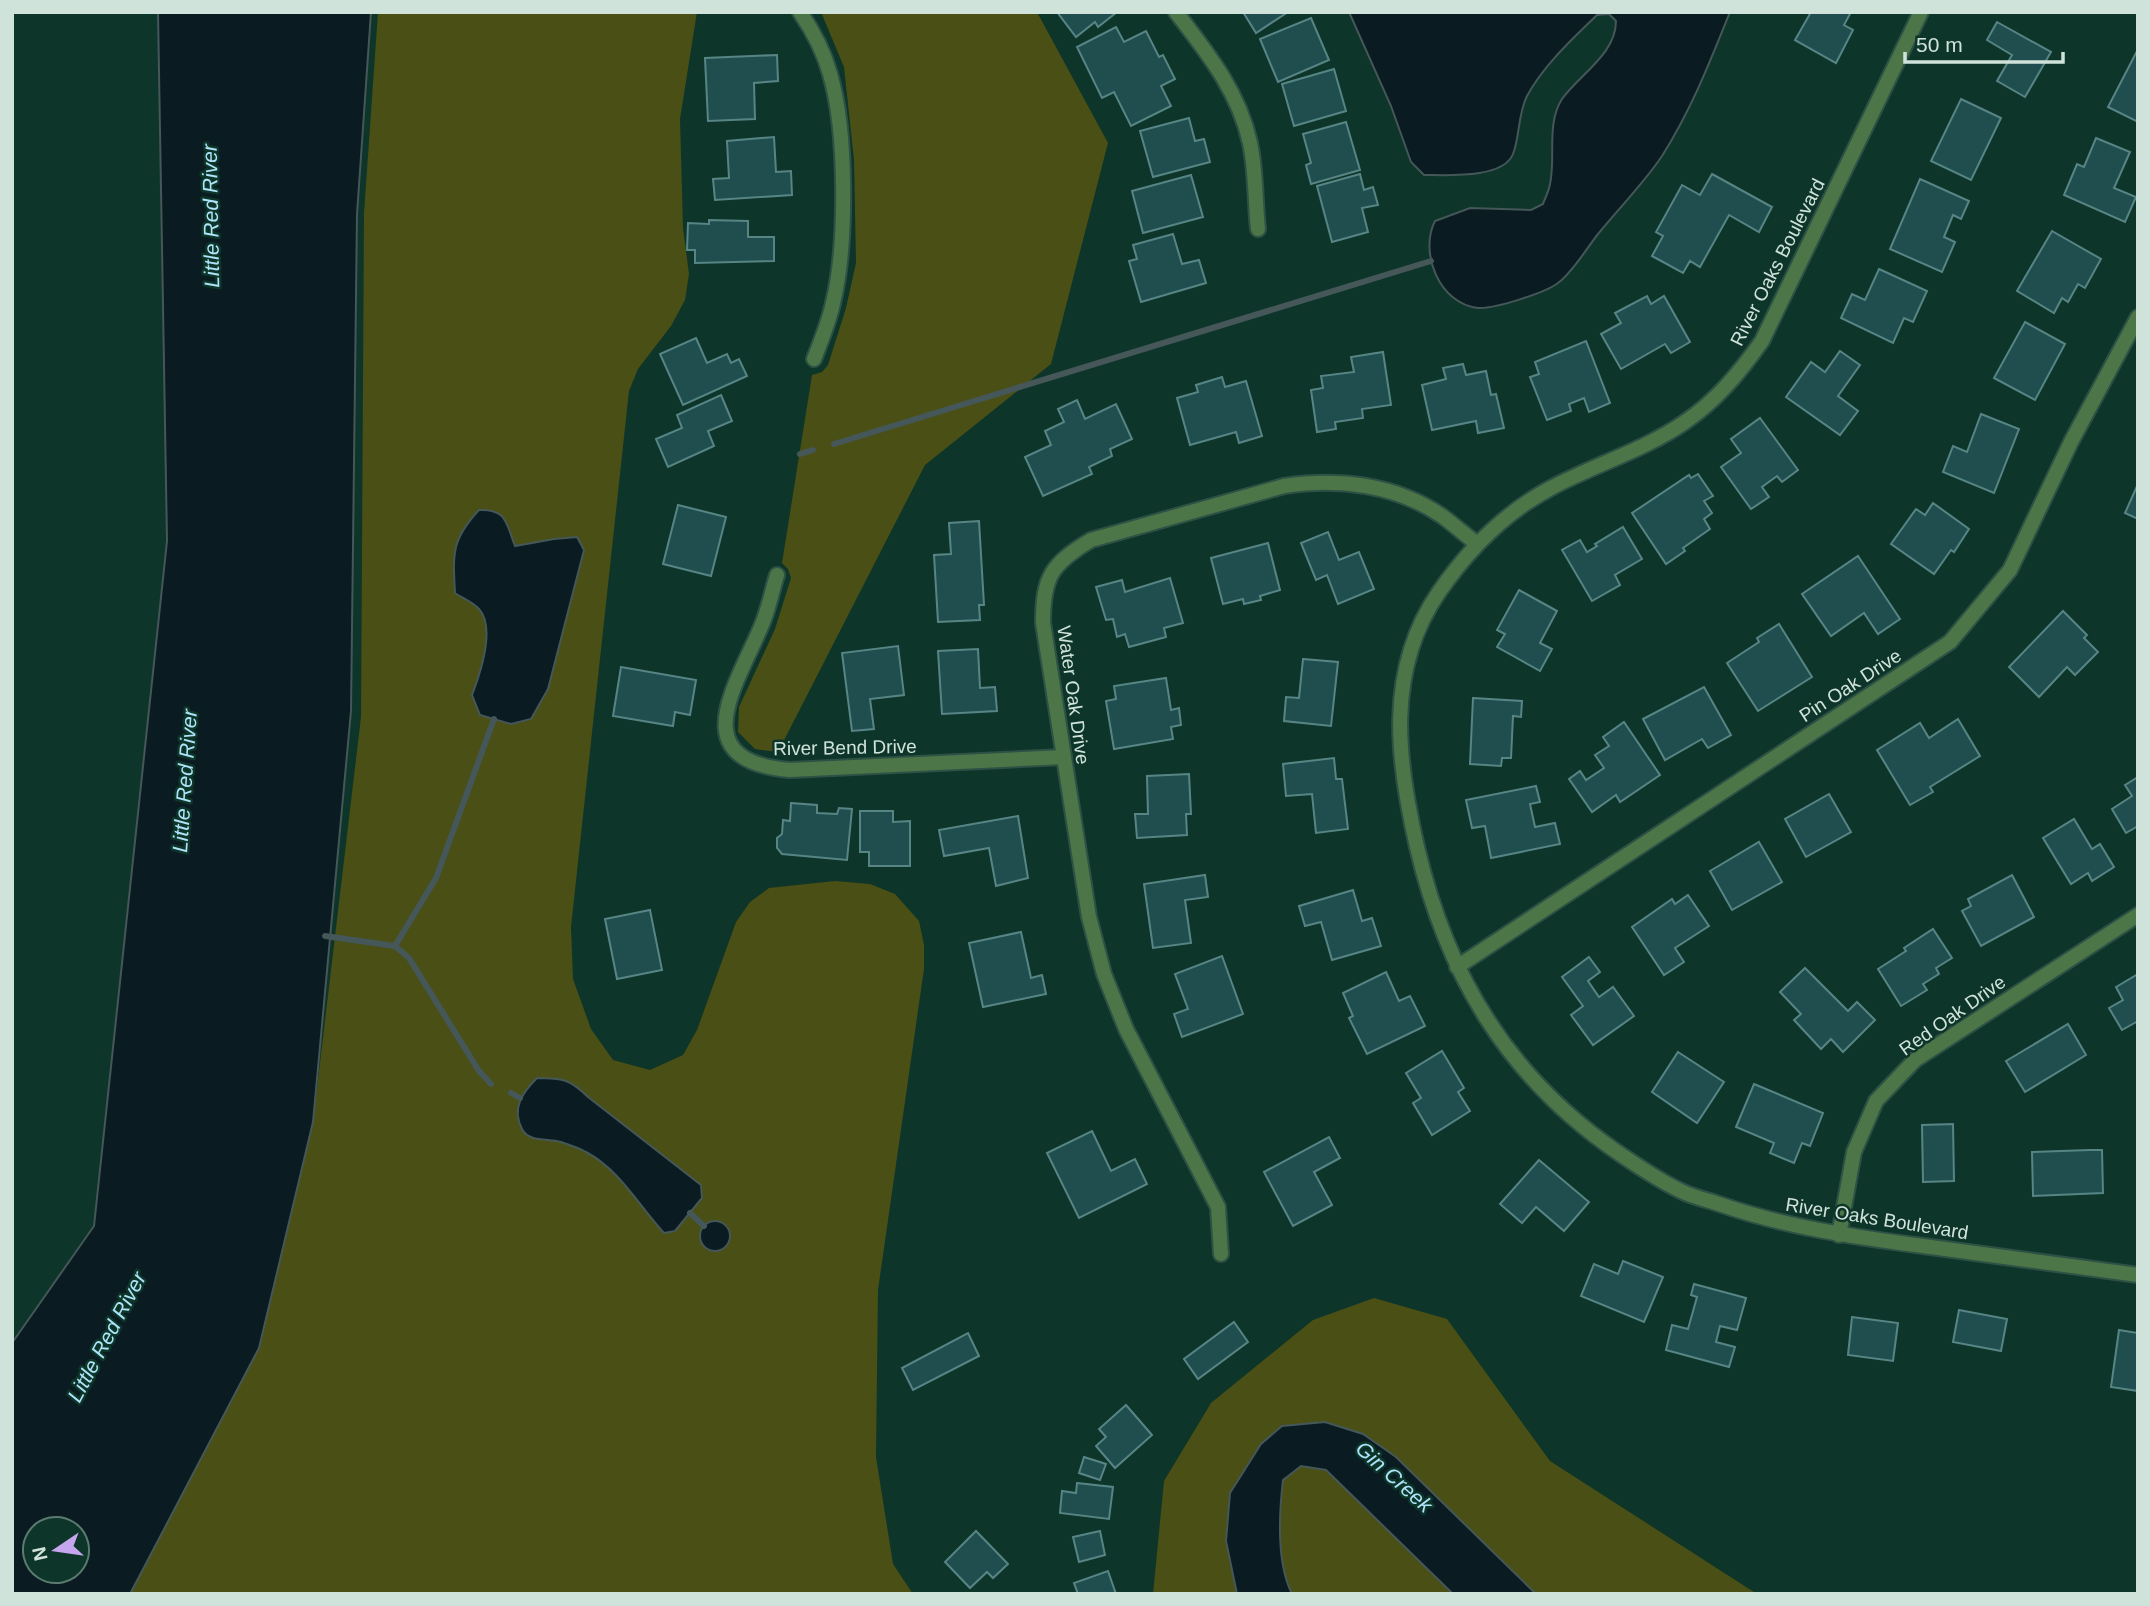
<svg xmlns="http://www.w3.org/2000/svg" width="2150" height="1606" font-family="Arial,sans-serif">
<style>
.green{fill:#494f15}
.water{fill:#0a1b21;stroke:#455759;stroke-width:2;fill-rule:evenodd}
.lines{fill:none;stroke-linecap:round;stroke-linejoin:round}
.stream{stroke:#455759;stroke-width:6}
.building{fill:#204e4f;stroke:#578585;stroke-width:2}
.minor-casing{stroke:#2d5145;stroke-width:18}
.minor{stroke:#4d7648;stroke-width:14}
.labels{text-anchor:middle;stroke-width:5;stroke-linejoin:round;paint-order:stroke}
.street-label{font-size:19px;fill:#cfe3db;stroke:#0e3529}
.water-label{font-size:21px;font-style:italic;fill:#aee4f9;stroke:#0e3529}
</style>
<rect width="100%" height="100%" fill="#0e3529"/>
<g class="green">
<polygon points="378,12 697,12 680,119 683,228 689,274 685,300 671,326 638,369 629,391 571,927 573,979 591,1029 613,1060 650,1070 683,1055 697,1030 736,922 750,902 769,888 835,881 870,884 895,894 919,921 924,945 924,969 878,1290 876,1457 893,1564 913,1594 130,1594 259,1348 313,1122 361,717 364,213"/>
<polygon points="821,12 1037,12 1108,143 1051,364 925,465 778,752 755,749 738,732 739,707 775,629 791,578 788,569 782,563 812,375 822,372 828,365 846,308 856,263 854,160 844,67"/>
<polygon points="1374,1298 1447,1319 1550,1461 1757,1594 1536,1594 1396,1457 1325,1422 1226,1541 1237,1594 1153,1594 1164,1481 1211,1403 1313,1320"/>
<path d="M 1301,1466 L 1326,1470 L 1453,1594 L 1292,1594 C 1276,1562 1280,1514 1283,1480 Z"/>
</g>
<g class="water">
<path d="M 158,12 L 371,12 L 357,214 L 351,711 L 313,1122 L 259,1348 L 130,1594 L 12,1594 L 12,1343 L 94,1226 L 167,541 ZM 77,1529 L 77,1571 L 35,1571 L 35,1529 Z"/>
<path d="M 1349,12 L 1730,12 C 1710,62 1691,110 1662,156 C 1644,183 1619,208 1598,234 C 1587,248 1572,273 1558,283 C 1545,293 1494,309 1478,308 C 1439,304 1419,252 1435,221 L 1470,208 L 1531,210 L 1543,204 C 1545,198 1549,191 1550,184 C 1556,157 1546,124 1562,99 C 1580,74 1616,54 1616,21 L 1609,14 L 1597,15 C 1572,39 1543,66 1527,96 C 1518,113 1520,136 1513,154 C 1503,179 1447,175 1424,175 L 1411,162 L 1391,106 Z"/>
<path d="M 479,510 C 507,509 506,523 515,546 L 554,539 L 577,537 L 584,550 L 548,689 L 531,719 L 511,724 L 480,715 L 472,695 C 480,674 496,628 479,609 C 473,602 462,598 455,593 C 453,554 451,540 479,510 Z"/>
<path d="M 537,1078 C 562,1078 570,1079 588,1097 L 701,1185 L 702,1198 L 675,1231 L 664,1233 C 639,1206 620,1170 586,1152 C 579,1148 569,1145 561,1142 C 549,1138 529,1143 522,1129 C 511,1108 523,1092 537,1078 Z"/>
<circle cx="715" cy="1236" r="15"/>
<path d="M 1325,1422 L 1363,1434 L 1396,1457 L 1536,1594 L 1453,1594 L 1326,1470 L 1301,1466 L 1283,1480 C 1279,1514 1276,1562 1292,1594 L 1237,1594 L 1226,1541 L 1230,1493 L 1261,1444 L 1282,1426 Z"/>
</g>
<g class="lines">
<g class="stream">
<polyline points="834,444 1431,261"/>
<polyline points="800,454 813,450"/>
<polyline points="325,936 395,946 409,958 479,1071 491,1084"/>
<polyline points="395,946 436,878 494,719"/>
<polyline points="511,1093 520,1098"/>
<polyline points="690,1213 704,1226"/>
</g>
</g>
<g class="building">
<polygon points="1057,12 1117,12 1098,27 1095,22 1076,37"/>
<polygon points="1243,12 1288,12 1256,33"/>
<polygon points="1811,12 1851,12 1844,25 1853,30 1836,63 1795,40"/>
<polygon points="1311,18 1329,60 1278,82 1260,39"/>
<polygon points="1997,22 2051,52 2025,97 1997,81 2012,55 1987,40"/>
<polygon points="1116,27 1124,42 1146,31 1159,57 1163,55 1175,79 1161,86 1171,106 1131,126 1114,92 1102,98 1077,47"/>
<polygon points="2137,51 2138,51 2138,122 2108,107"/>
<polygon points="777,55 778,81 754,83 755,119 708,121 705,58"/>
<polygon points="1334,69 1346,111 1294,126 1282,84"/>
<polygon points="1961,99 2001,118 1971,180 1931,161"/>
<polygon points="1189,118 1195,141 1204,139 1210,162 1153,177 1140,131"/>
<polygon points="1346,122 1360,170 1311,184 1306,165 1311,163 1303,134"/>
<polygon points="774,137 776,172 791,171 792,195 715,200 713,179 729,178 727,141"/>
<polygon points="2096,138 2130,152 2114,188 2136,197 2125,222 2064,195 2077,164 2084,167"/>
<polygon points="1360,174 1364,190 1373,187 1378,205 1362,208 1368,232 1332,242 1317,186"/>
<polygon points="1712,174 1772,207 1759,232 1729,215 1700,267 1690,261 1683,273 1652,256 1663,236 1656,232 1682,185 1700,195"/>
<polygon points="1191,175 1203,217 1143,233 1132,191"/>
<polygon points="1920,179 1969,201 1961,219 1953,215 1944,237 1955,242 1942,272 1890,249"/>
<polygon points="709,220 748,221 748,237 774,237 774,261 695,263 695,250 687,250 688,223 709,224"/>
<polygon points="2052,231 2101,259 2085,288 2078,284 2068,302 2062,298 2054,313 2017,291"/>
<polygon points="1173,234 1182,264 1199,260 1206,283 1141,302 1129,261 1137,259 1133,245"/>
<polygon points="1879,269 1927,291 1913,322 1904,318 1893,343 1841,318 1852,294 1865,300"/>
<polygon points="1647,296 1651,304 1664,296 1690,342 1671,353 1665,344 1621,369 1601,334 1621,323 1615,313"/>
<polygon points="2025,322 2065,344 2035,400 1994,378"/>
<polygon points="696,338 707,363 727,354 731,363 739,359 747,376 683,405 660,354"/>
<polygon points="1586,341 1610,403 1589,412 1584,398 1569,404 1571,411 1547,420 1530,377 1539,374 1535,362"/>
<polygon points="1840,351 1860,365 1838,396 1858,411 1840,435 1786,397 1811,362 1825,372"/>
<polygon points="1383,352 1391,405 1362,409 1363,418 1335,422 1336,429 1317,432 1311,390 1323,388 1321,376 1354,372 1351,357"/>
<polygon points="1463,364 1466,375 1486,371 1491,395 1496,394 1504,428 1478,433 1476,421 1432,430 1422,385 1446,379 1443,368"/>
<polygon points="1222,377 1225,387 1246,381 1262,436 1239,443 1236,432 1190,445 1177,398 1198,392 1196,385"/>
<polygon points="721,395 732,421 708,431 714,446 668,467 656,439 682,428 677,415"/>
<polygon points="1077,400 1085,419 1116,404 1132,439 1110,449 1112,456 1089,467 1092,474 1043,496 1025,457 1051,445 1045,431 1064,422 1058,409"/>
<polygon points="1981,414 2019,429 1994,493 1943,472 1953,446 1967,452"/>
<polygon points="1760,418 1798,470 1782,482 1777,476 1762,487 1769,497 1751,509 1721,467 1741,453 1731,439"/>
<polygon points="1698,474 1713,496 1704,501 1712,513 1704,519 1710,529 1683,548 1685,551 1666,564 1632,513 1689,475 1691,478"/>
<polygon points="2138,484 2138,519 2125,513"/>
<polygon points="1933,503 1969,529 1954,552 1951,550 1934,574 1891,544 1916,509 1925,515"/>
<polygon points="678,505 726,517 711,576 663,564"/>
<polygon points="979,521 984,605 979,605 980,620 938,622 934,555 951,554 949,523"/>
<polygon points="1623,527 1642,559 1615,575 1620,585 1592,601 1562,550 1580,540 1587,552 1597,546 1595,544"/>
<polygon points="1328,532 1339,560 1359,552 1374,589 1338,604 1327,575 1316,580 1301,543"/>
<polygon points="1268,543 1280,590 1260,596 1261,600 1244,604 1243,599 1223,604 1211,558"/>
<polygon points="1858,556 1900,619 1878,634 1864,613 1831,636 1802,594"/>
<polygon points="1170,578 1183,623 1164,628 1166,637 1129,647 1125,634 1117,637 1113,619 1106,620 1096,587 1122,580 1125,592"/>
<polygon points="1519,590 1557,611 1540,643 1552,649 1540,671 1497,647 1505,634 1497,630"/>
<polygon points="2063,611 2087,635 2084,638 2098,652 2075,675 2067,667 2039,697 2009,667"/>
<polygon points="1779,624 1812,677 1758,711 1727,663 1759,642 1757,638"/>
<polygon points="898,646 904,695 870,699 874,729 852,731 842,653"/>
<polygon points="978,649 980,688 995,687 997,711 942,714 938,651"/>
<polygon points="1303,659 1338,662 1331,726 1284,721 1286,697 1299,698"/>
<polygon points="621,667 696,680 690,715 675,712 673,726 613,716"/>
<polygon points="1166,678 1171,710 1179,708 1181,725 1171,727 1173,739 1114,749 1106,701 1116,699 1114,686"/>
<polygon points="1704,687 1731,735 1708,748 1702,739 1665,760 1643,719"/>
<polygon points="1473,698 1522,701 1521,717 1513,716 1511,758 1502,758 1501,766 1470,764"/>
<polygon points="1958,719 1980,756 1930,787 1933,792 1910,805 1877,750 1920,723 1929,738"/>
<polygon points="1624,722 1660,775 1620,802 1616,795 1592,812 1569,779 1580,771 1586,780 1604,768 1595,755 1609,746 1603,737"/>
<polygon points="1334,758 1336,779 1342,779 1348,829 1316,833 1312,794 1286,796 1283,764"/>
<polygon points="1189,774 1191,814 1186,814 1187,835 1137,838 1135,814 1148,814 1147,776"/>
<polygon points="2138,777 2138,826 2126,833 2112,809 2132,796 2125,785"/>
<polygon points="1536,786 1540,802 1530,804 1535,827 1555,823 1560,844 1491,858 1485,826 1472,828 1466,800"/>
<polygon points="1829,794 1851,832 1806,857 1785,819"/>
<polygon points="791,803 817,805 817,813 837,814 839,808 852,809 847,860 782,854 777,848 777,838 782,834 783,820 790,821"/>
<polygon points="860,811 893,811 893,822 910,821 910,866 869,866 869,852 860,852"/>
<polygon points="1018,816 1028,878 996,886 989,848 944,856 939,830"/>
<polygon points="2074,819 2092,849 2100,844 2114,867 2092,881 2088,873 2071,884 2043,838"/>
<polygon points="1759,842 1782,882 1732,910 1710,871"/>
<polygon points="1205,875 1208,897 1185,900 1191,943 1153,948 1144,884"/>
<polygon points="2012,875 2034,917 1981,946 1962,911 1971,906 1968,899"/>
<polygon points="1353,890 1362,921 1372,918 1381,946 1332,960 1321,922 1305,926 1299,906"/>
<polygon points="1688,895 1709,926 1675,948 1684,962 1664,975 1632,927 1672,899 1675,904"/>
<polygon points="650,910 662,970 617,979 605,919"/>
<polygon points="1933,929 1952,958 1936,968 1939,974 1923,984 1927,990 1901,1006 1878,969 1906,951 1904,948"/>
<polygon points="1021,932 1031,978 1042,975 1046,994 983,1007 969,943"/>
<polygon points="1222,956 1243,1014 1182,1037 1174,1014 1188,1009 1175,974"/>
<polygon points="1589,957 1600,972 1588,981 1599,997 1613,987 1634,1016 1593,1045 1571,1015 1583,1006 1562,977"/>
<polygon points="1805,968 1848,1011 1857,1002 1875,1020 1843,1052 1831,1039 1821,1049 1794,1020 1801,1014 1780,992"/>
<polygon points="1386,972 1399,1001 1410,996 1425,1026 1367,1054 1349,1018 1353,1016 1343,993"/>
<polygon points="2138,974 2138,1021 2122,1030 2109,1008 2123,1000 2116,987"/>
<polygon points="2068,1024 2086,1055 2025,1092 2006,1061"/>
<polygon points="1442,1051 1464,1088 1458,1092 1470,1111 1432,1135 1413,1103 1421,1098 1406,1073"/>
<polygon points="1678,1052 1724,1082 1697,1123 1652,1092"/>
<polygon points="1754,1084 1823,1113 1810,1146 1802,1143 1794,1163 1770,1153 1774,1143 1736,1127"/>
<polygon points="1953,1124 1954,1181 1923,1182 1922,1125"/>
<polygon points="1092,1131 1111,1171 1135,1159 1147,1184 1079,1218 1047,1153"/>
<polygon points="1329,1137 1340,1158 1314,1172 1332,1205 1293,1226 1264,1172"/>
<polygon points="2090,1150 2102,1150 2103,1193 2033,1196 2032,1152"/>
<polygon points="1539,1160 1589,1202 1564,1231 1536,1207 1522,1223 1500,1204"/>
<polygon points="1623,1261 1663,1277 1644,1322 1581,1296 1594,1264 1618,1274"/>
<polygon points="1694,1284 1746,1298 1737,1330 1720,1326 1716,1342 1735,1347 1729,1367 1666,1350 1672,1325 1688,1329 1697,1297 1691,1295"/>
<polygon points="1959,1310 2007,1319 2001,1351 1953,1342"/>
<polygon points="1852,1317 1898,1323 1893,1361 1848,1355"/>
<polygon points="1234,1322 1248,1342 1198,1379 1184,1359"/>
<polygon points="2119,1330 2138,1333 2138,1391 2111,1387"/>
<polygon points="968,1333 979,1356 913,1390 902,1368"/>
<polygon points="1126,1405 1152,1435 1115,1468 1096,1446 1106,1437 1099,1429"/>
<polygon points="1084,1457 1106,1464 1100,1480 1079,1473"/>
<polygon points="1077,1483 1113,1487 1109,1519 1060,1513 1062,1491 1076,1493"/>
<polygon points="976,1531 1008,1564 993,1578 987,1572 970,1588 945,1562"/>
<polygon points="1100,1531 1105,1555 1079,1562 1073,1537"/>
<polygon points="1108,1571 1116,1594 1078,1594 1074,1583"/>
</g>
<g class="lines">
<g class="minor-casing">
<g id="minor">
<path d="M 800,12 C 813,31 824,52 830,74 C 847,131 847,246 833,303 C 829,322 821,341 814,359"/>
<path d="M 1176,12 C 1207,52 1239,92 1250,143 C 1256,170 1255,201 1258,229"/>
<path d="M 1921,12 L 1762,341 C 1740,372 1717,400 1685,422 C 1643,451 1593,465 1549,489 C 1503,514 1468,550 1439,592 C 1385,670 1397,761 1417,847 C 1447,976 1509,1079 1620,1154 C 1639,1167 1660,1181 1681,1191 C 1693,1197 1707,1200 1719,1204 C 1785,1227 1854,1237 1923,1246 C 1995,1256 2066,1265 2138,1275"/>
<path d="M 777,575 C 772,591 769,607 763,622 C 739,682 680,761 790,770 L 1064,757"/>
<polyline points="1457,967 1950,642 2010,570 2071,442 2138,317"/>
<polyline points="1839,1235 1854,1152 1876,1101 1915,1060 2138,915"/>
<path d="M 1221,1254 L 1218,1207 L 1126,1029 L 1104,974 L 1089,917 L 1043,623 C 1043,577 1051,564 1091,540 L 1284,486 C 1338,478 1395,484 1442,516 C 1453,524 1464,534 1476,543"/>
</g>
</g>
<use href="#minor" class="minor"/>
</g>
<g class="labels">
<g class="street-label">
<text transform="translate(1777 262) rotate(-63)" y="7">River Oaks Boulevard</text>
<text transform="translate(1850 685) rotate(-33)" y="7">Pin Oak Drive</text>
<text transform="translate(1074 695) rotate(82)" y="7">Water Oak Drive</text>
<text transform="translate(845 747) rotate(-1)" y="7">River Bend Drive</text>
<text transform="translate(1952 1015) rotate(-35)" y="7">Red Oak Drive</text>
<text transform="translate(1877 1218) rotate(9)" y="7">River Oaks Boulevard</text>
</g>
<g class="water-label">
<text transform="translate(211 216) rotate(-91)" y="7">Little Red River</text>
<text transform="translate(185 781) rotate(-86)" y="7">Little Red River</text>
<text transform="translate(107 1337) rotate(-62)" y="7">Little Red River</text>
<text transform="translate(1394 1477) rotate(42)" y="7">Gin Creek</text>
</g>
</g>
<rect width="2150" height="1606" fill="none" stroke="#cfe3db" stroke-width="28"/>
<g transform="translate(56 1550) rotate(257)"><circle r="33" fill="#0e3529" stroke="#5b7b70" stroke-width="2"/>
<path d="M0-5L12 26L0 18L-12 26Z" fill="#c7a6f0"/>
<text y="-10" font-size="19" font-weight="bold" text-anchor="middle" fill="#cfe3db">N</text>
</g>
<path d="M1905 52v10h158v-10" fill="none" stroke="#cfe3db" stroke-width="3.5"/>
<text x="1916" y="52" font-size="21" fill="#cfe3db" stroke="#0e3529" stroke-width="5" paint-order="stroke">50 m</text>
</svg>
